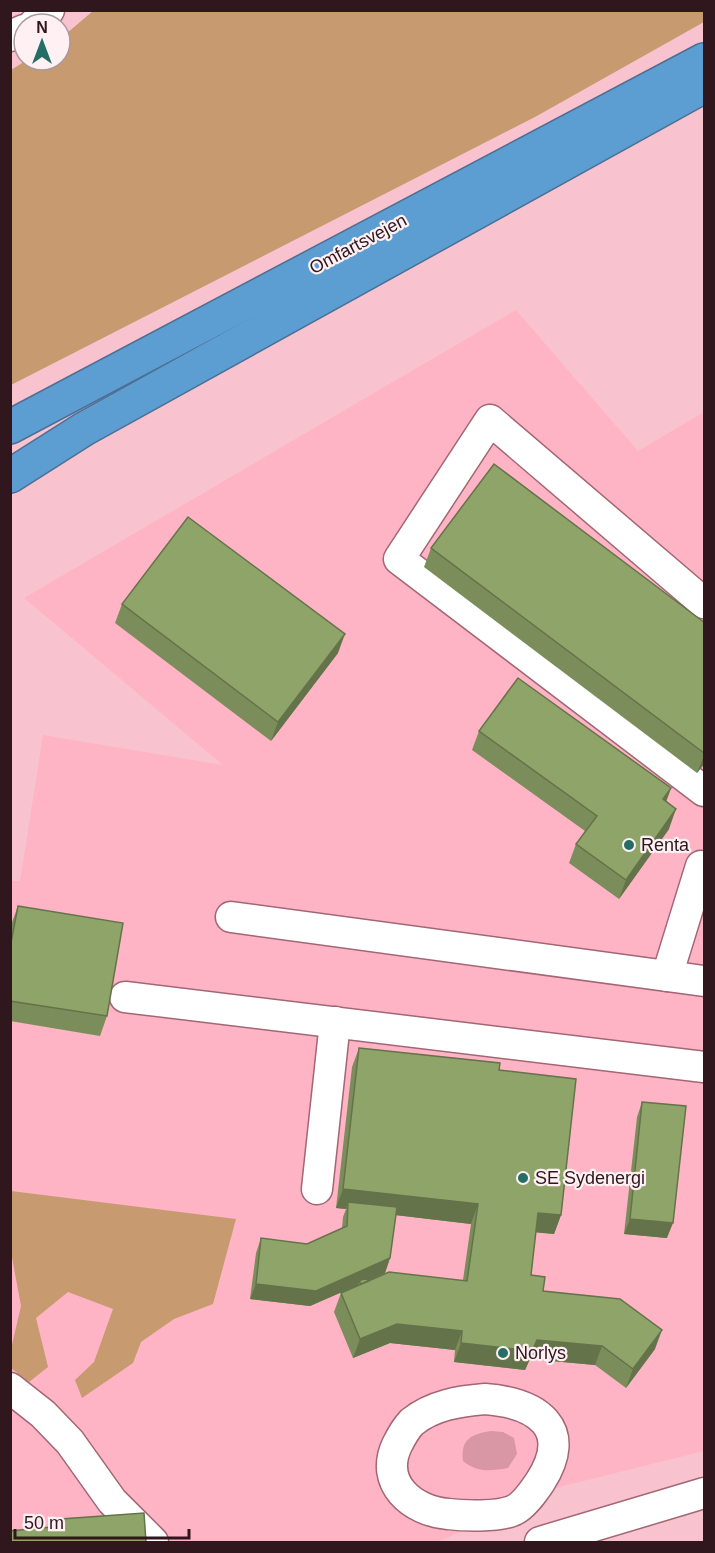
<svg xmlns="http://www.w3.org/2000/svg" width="715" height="1553" font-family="Arial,sans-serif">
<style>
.built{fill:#ffb4c5}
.green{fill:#c79a6f}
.water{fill:#d996a5}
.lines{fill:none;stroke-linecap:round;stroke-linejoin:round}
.minor-casing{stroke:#a26674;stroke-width:33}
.highway-casing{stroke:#4d6f93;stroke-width:36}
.minor{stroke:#fff;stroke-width:30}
.highway{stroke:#5d9ed2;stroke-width:33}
.wall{fill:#7b8d5a;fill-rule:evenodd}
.shaded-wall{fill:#64734a}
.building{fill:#8fa469;stroke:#64734a;stroke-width:1.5}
.poi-dot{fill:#256d65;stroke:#fef0f3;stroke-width:2}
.labels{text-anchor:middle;stroke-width:4.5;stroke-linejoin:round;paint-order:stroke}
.street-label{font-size:18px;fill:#2f171d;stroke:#fef0f3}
.poi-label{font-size:18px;fill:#2f171d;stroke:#fef0f3;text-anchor:start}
</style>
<rect width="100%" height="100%" fill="#f8c3ce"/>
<polygon class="built" points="516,310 638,451 704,412 704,1451 559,1487 438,1542 11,1542 10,881 20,881 43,735 223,765 24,598"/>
<g class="green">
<polygon points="93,11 704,10 704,22 535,117 11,385 11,70 27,60 60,60 60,39"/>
<polygon points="11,1191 236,1219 213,1304 174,1319 141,1342 133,1363 82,1398 75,1380 94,1362 113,1309 68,1292 36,1318 48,1367 29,1382 11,1368 11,1349 21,1306 11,1252"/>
</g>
<path class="water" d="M 491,1431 L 503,1432 L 514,1438 L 517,1454 L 508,1468 C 490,1471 478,1473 463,1461 C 460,1439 472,1434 491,1431 Z"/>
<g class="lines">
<g class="minor-casing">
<g id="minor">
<polyline points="34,24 49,10"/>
<polyline points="10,36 24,30"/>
<polyline points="704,603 490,420 399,559 704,791"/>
<polyline points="231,917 704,981"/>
<polyline points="667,976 701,866 704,867"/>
<polyline points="125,997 704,1067"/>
<polyline points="317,1189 335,1022"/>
<polyline points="10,1388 43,1414 70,1442 112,1501 153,1542"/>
<path d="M 485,1399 C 537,1403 575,1428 540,1482 C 534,1491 523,1507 512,1511 C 497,1517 464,1516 448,1514 C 412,1511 379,1483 397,1445 C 401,1437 406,1428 412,1422 C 433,1405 460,1401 485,1399 Z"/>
<polyline points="540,1542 704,1493"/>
</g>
</g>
<g class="highway-casing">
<g id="highway">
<polyline points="10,427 704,60"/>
<polyline points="10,476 84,429 704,86"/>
</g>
</g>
<use href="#minor" class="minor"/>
<use href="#highway" class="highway"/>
</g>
<g class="wall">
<polygon points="431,548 705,623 705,763 697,773 424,567"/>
<polygon points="122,604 338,653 271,741 115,623"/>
<polygon points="479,731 671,788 666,802 669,829 619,899 569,863 576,844 585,831 472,750"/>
<polygon points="18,906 107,1016 100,1036 10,1021 11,925"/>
<path d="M 359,1048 L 499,1070 L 561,1215 L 554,1234 L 536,1232 L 531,1275 L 543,1291 L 655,1349 L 626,1388 L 595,1365 L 530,1359 L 525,1370 L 454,1362 L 455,1350 L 390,1343 L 353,1358 L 334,1312 L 341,1293 L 358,1285 L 310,1306 L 250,1299 L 256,1253 L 261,1238 L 307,1244 L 342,1228 L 343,1217 L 346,1209 L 336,1208 L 352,1067 ZM 396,1215 L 471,1224 L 463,1280 L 368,1281 L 385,1273 L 390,1258 Z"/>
<polygon points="642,1102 667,1238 624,1234 637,1117"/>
</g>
<g class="shaded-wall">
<polygon points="345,634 338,653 271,741 278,722"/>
<polygon points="705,753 705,763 697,773"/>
<polygon points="671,788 664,807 663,799"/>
<polygon points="676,809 669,829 619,899 626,880"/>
<polygon points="343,1189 478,1204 471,1224 352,1210 348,1202 346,1209 336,1208"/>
<polygon points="538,1213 561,1215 554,1234 531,1232"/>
<polygon points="630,1219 673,1223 667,1238 624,1234"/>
<polygon points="390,1258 385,1273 360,1284 359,1281 358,1285 310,1306 250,1299 256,1284"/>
<polygon points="397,1324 462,1331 455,1350 390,1343 353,1358 360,1339"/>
<polygon points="662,1330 655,1349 626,1388 633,1369"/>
<polygon points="537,1340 602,1346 595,1365 530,1359 525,1370 454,1362 461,1343"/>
</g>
<g class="building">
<polygon points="494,464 705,623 704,753 431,548"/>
<polygon points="188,517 345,634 278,722 122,604"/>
<polygon points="518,678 671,788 663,799 676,809 626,880 576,844 597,816 479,731"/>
<polygon points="18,906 123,923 107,1016 10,1001 10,948"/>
<polygon points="359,1048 500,1063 499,1070 576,1079 561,1215 538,1213 531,1275 545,1277 543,1291 620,1299 662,1330 633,1369 602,1346 537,1340 532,1351 461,1343 462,1331 397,1324 360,1339 341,1293 389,1272 467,1281 478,1204 343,1189"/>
<polygon points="642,1102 686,1106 673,1223 630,1219"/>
<polygon points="348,1202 397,1207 390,1258 316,1291 256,1284 261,1238 307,1244 347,1226"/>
<polygon points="366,1278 368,1281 361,1284 359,1281"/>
<polygon points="144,1513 146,1542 10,1542 10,1531 62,1526 61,1519"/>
</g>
<g class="poi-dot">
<circle cx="629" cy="845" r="6"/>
<circle cx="523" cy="1178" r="6"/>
<circle cx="503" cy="1353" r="6"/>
</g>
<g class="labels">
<g class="street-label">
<text transform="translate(358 244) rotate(-28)" y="6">Omfartsvejen</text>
</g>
<g class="poi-label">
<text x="641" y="851">Renta</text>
<text x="535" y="1184">SE Sydenergi</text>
<text x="515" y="1359">Norlys</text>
</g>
</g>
<rect width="715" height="1553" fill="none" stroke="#2f171d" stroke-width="24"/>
<g transform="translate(42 42)"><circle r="28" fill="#fef0f3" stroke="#ab999d" stroke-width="1.5"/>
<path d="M0-4.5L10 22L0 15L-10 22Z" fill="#256d65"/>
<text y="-9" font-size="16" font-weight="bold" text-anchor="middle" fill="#2f171d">N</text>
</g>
<path d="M15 1529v9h174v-9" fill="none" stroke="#2f171d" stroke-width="3"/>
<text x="24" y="1529" font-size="18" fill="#2f171d" stroke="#fef0f3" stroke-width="4.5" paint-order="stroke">50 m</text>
</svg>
